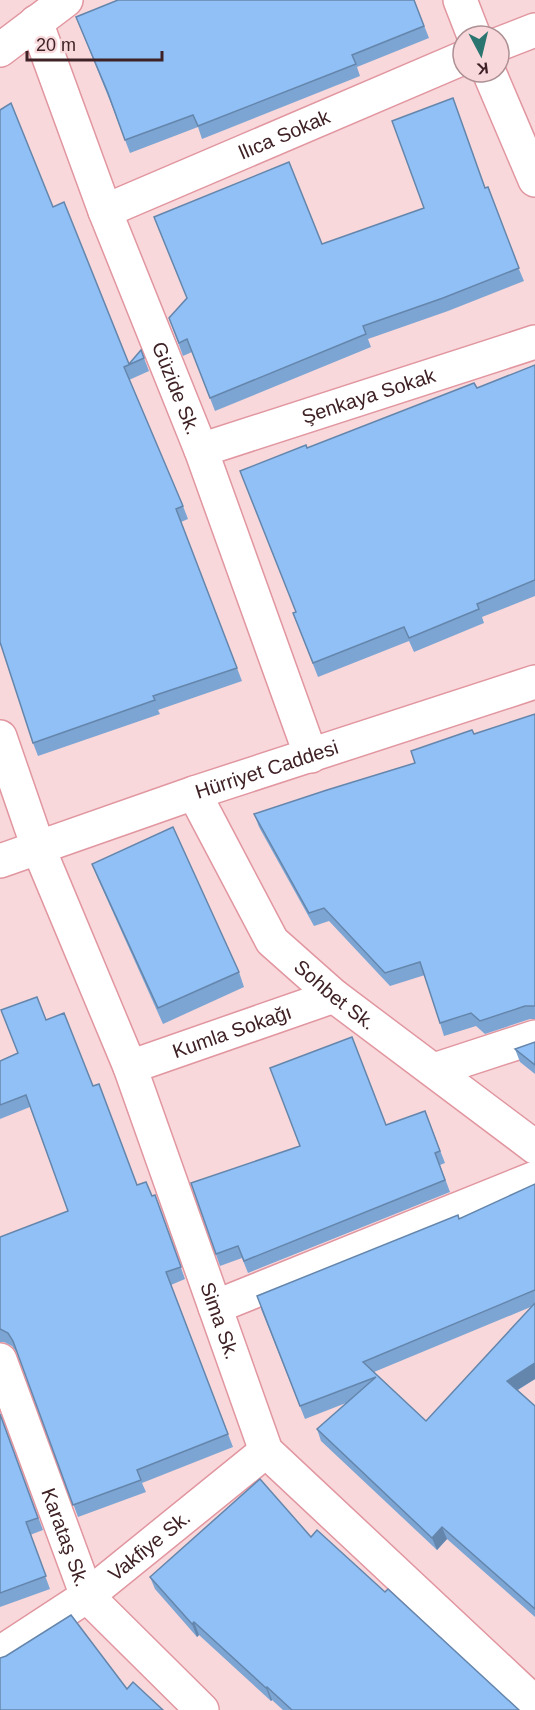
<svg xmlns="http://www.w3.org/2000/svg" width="535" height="1710" font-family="Helvetica,sans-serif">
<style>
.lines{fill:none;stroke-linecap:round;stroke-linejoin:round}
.minor-casing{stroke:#e196a0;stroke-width:36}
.minor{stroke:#fff;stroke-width:33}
.wall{fill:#7ca5d3;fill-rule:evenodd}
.shaded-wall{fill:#6586ac}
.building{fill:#90c0f5;stroke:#6586ac;stroke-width:1.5}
.labels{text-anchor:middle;stroke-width:6;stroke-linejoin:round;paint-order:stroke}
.street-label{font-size:20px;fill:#3f2226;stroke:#f8d8db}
</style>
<rect width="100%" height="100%" fill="#f8d8db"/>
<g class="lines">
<g class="minor-casing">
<g id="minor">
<polyline points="460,0 474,36"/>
<path id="s1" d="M 36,22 L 105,211 L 201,450 L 311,756"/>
<polyline points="499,44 535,30"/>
<polyline points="0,50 66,0"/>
<polyline points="489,72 535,180"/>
<path id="s2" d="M 105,211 L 463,58"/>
<path id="s3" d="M 201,450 L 535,342"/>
<path id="s4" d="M 0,737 L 38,847 L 130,1067 L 266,1451 L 535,1703"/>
<path id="s5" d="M 194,793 L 272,941 L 334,996 L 535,1147"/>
<path id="s6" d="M 0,861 L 194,793 L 535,682"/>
<path id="s7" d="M 130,1067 L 334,996"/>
<polyline points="434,1070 535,1037"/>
<polyline points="215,1307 535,1178"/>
<path id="s8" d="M 0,1360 L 87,1596 L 202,1710"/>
<path id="s9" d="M 0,1653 L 87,1596 L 266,1451"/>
</g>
</g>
<use href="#minor" class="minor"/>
</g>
<g class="wall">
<polygon points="414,0 429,38 357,67 360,76 202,139 198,127 130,153 112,106 76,17"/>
<polygon points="485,188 524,281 448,311 368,339 371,347 215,411 192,352 183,356 169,318 322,244 424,208"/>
<polygon points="53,207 129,364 144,358 149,371 129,380 183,506 188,519 181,522 242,681 158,710 160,714 38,756 33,743"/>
<polygon points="535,365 535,596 482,617 484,623 414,652 409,641 318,677 293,613 295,612 307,448 477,388"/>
<polygon points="535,714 535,1019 530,1019 485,1034 476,1026 444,1036 425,975 390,986 329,921 314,926 259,827 254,814 415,763 474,734"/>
<polygon points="92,864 239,972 244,987 163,1024 98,879"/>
<polygon points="46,1020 93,1086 137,1185 152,1196 155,1195 185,1279 171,1285 233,1447 142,1483 146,1492 78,1517 18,1354 12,1346 4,1342 0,1342 0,1237 68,1211 30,1107 0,1119 0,1061 17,1054"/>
<polygon points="535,1042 535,1074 520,1062 515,1049"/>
<polygon points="425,1111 445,1163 440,1165 450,1192 248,1273 242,1258 220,1266 191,1183 386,1125"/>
<path d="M 535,1184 L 535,1379 L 518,1390 L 535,1406 L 535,1617 L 447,1539 L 437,1550 L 321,1441 L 317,1429 L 346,1403 L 305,1419 L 261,1309 L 459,1219 ZM 533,1306 L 426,1421 L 374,1372 Z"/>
<polygon points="0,1414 43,1530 30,1535 50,1589 0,1607"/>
<polygon points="311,1537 385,1592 519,1710 283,1710 272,1700 271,1701 199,1635 197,1637 155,1589 150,1577"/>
</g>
<g class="shaded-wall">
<polygon points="535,1363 535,1379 512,1393 507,1381"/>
<polygon points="442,1527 447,1539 437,1550 432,1538"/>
<polygon points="194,1622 199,1635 197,1637 192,1624"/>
<polygon points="267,1687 272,1700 271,1701 266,1688"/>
</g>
<g class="building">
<polygon points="118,0 414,0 424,26 352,55 356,64 198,126 193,115 125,140 108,93 76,17"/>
<polygon points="453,98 485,188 488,187 519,268 443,298 363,326 366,334 210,398 187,339 179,343 169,318 187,298 154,217 289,162 322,244 424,208 392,121"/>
<polygon points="11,103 53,207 64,202 129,364 141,350 144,358 124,367 183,506 176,509 237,668 153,696 155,700 33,743 0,642 0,110"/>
<polygon points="535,365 535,580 477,604 479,609 409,638 404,627 313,663 293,613 296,612 240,471 306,445 307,448 474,383 477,388"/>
<polygon points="535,714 535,1006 525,1006 480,1021 471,1013 440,1023 420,962 385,973 324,908 309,913 254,814 327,790 415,763 411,751 472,730 474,734"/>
<polygon points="173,827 239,972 158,1008 92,864"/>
<polygon points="37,997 46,1020 64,1013 93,1086 99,1084 137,1185 146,1182 152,1196 155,1195 181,1267 166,1272 228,1434 137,1470 141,1480 73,1505 13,1341 8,1333 0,1329 0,1237 68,1211 26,1095 0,1105 0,1061 18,1053 1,1010"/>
<polygon points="352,1037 386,1125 425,1111 440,1151 435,1153 445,1180 244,1261 238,1246 216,1254 191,1183 300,1146 270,1068"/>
<polygon points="535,1042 535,1065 515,1049"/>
<polygon points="535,1184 535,1290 363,1362 426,1421 535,1303 535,1363 507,1381 535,1406 535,1609 442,1527 432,1538 317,1429 376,1377 300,1406 257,1296 458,1215 459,1219"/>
<polygon points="0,1414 38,1518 26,1522 46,1576 0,1593"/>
<polygon points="260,1479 311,1537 317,1530 385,1592 388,1589 519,1710 292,1710 267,1687 266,1688 194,1622 192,1624 150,1577"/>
<polygon points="71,1615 127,1689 133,1682 163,1710 0,1710 0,1658 6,1656"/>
</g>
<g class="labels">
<g class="street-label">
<text dy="7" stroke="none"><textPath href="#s2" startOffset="195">llıca Sokak</textPath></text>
<text dy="7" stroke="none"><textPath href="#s1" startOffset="392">Güzide Sk.</textPath></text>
<text dy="7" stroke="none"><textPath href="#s3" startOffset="176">Şenkaya Sokak</textPath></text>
<text dy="7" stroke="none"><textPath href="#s6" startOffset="282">Hürriyet Caddesi</textPath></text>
<text dy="7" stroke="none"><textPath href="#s5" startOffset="250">Sohbet Sk.</textPath></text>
<text dy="7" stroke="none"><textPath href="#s7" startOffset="108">Kumla Sokağı</textPath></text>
<text dy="7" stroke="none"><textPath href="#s4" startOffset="624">Sima Sk.</textPath></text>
<text dy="7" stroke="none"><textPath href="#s8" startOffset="189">Karataş Sk.</textPath></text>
<text dy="7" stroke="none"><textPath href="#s9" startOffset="184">Vakfiye Sk.</textPath></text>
</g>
</g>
<g transform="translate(481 54) rotate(173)"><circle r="28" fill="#f8d8db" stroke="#ae8f93" stroke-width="1.5"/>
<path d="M0-4.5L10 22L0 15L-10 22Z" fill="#2b7571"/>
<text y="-9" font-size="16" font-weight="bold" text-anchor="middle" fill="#3f2226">K</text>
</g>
<path d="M27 51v9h135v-9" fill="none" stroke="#3f2226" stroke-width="3"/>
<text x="36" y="51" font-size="18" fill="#3f2226" stroke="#f8d8db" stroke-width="4.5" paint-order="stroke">20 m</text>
</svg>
